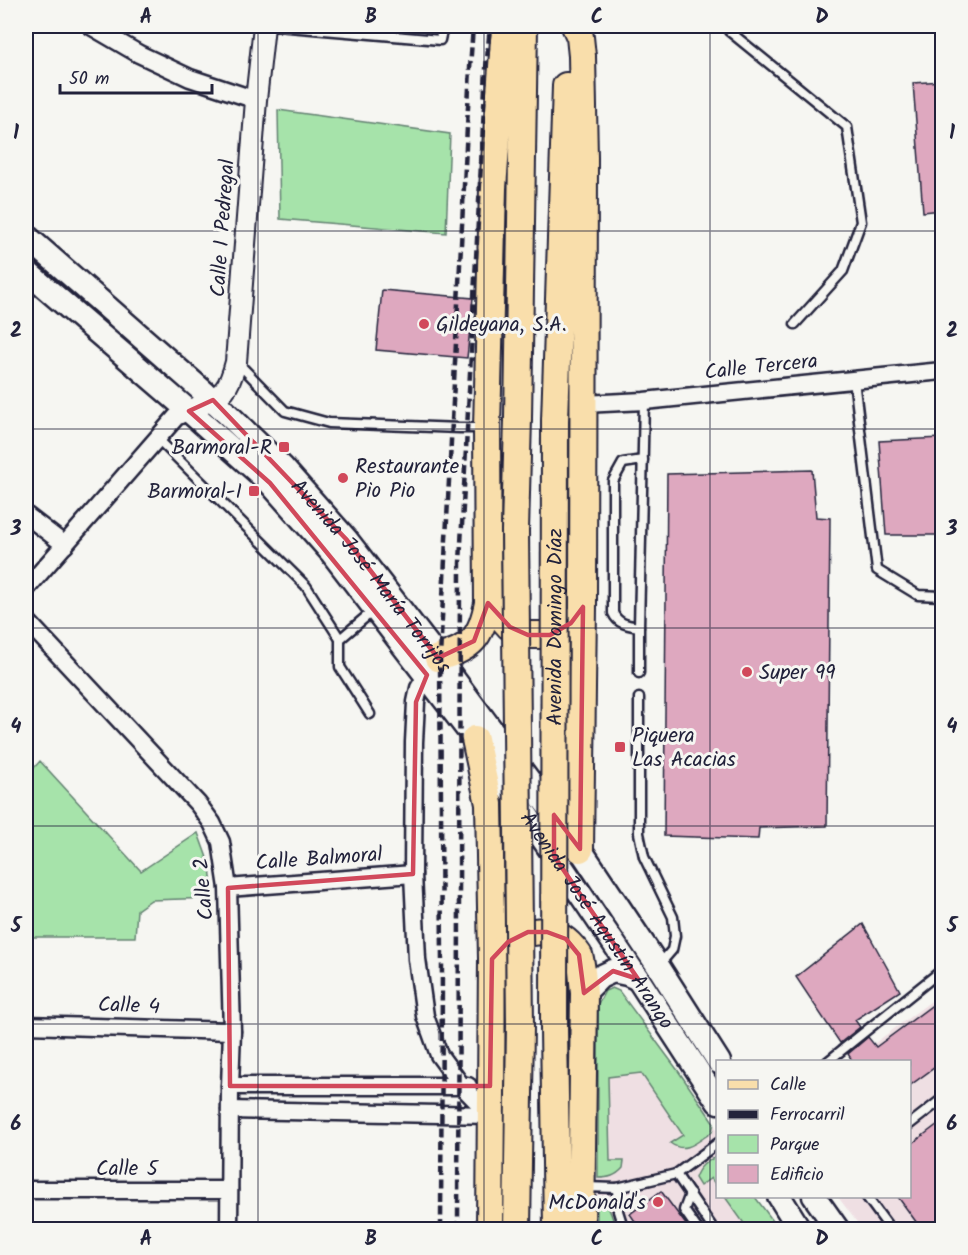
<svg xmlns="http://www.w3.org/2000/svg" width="968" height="1255" font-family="Kalam,sans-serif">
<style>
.built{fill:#efdfe3}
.green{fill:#a6e3aa;stroke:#648272;stroke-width:1.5}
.building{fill:#dea8bf;stroke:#22223b;stroke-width:1.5}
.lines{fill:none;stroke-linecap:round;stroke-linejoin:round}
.service-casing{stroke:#22223b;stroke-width:13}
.minor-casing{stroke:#22223b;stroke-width:21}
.tertiary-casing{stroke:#22223b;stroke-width:24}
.secondary-casing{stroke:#22223b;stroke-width:27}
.primary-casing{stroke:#22223b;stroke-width:30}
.service{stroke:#f6f6f2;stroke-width:8}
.minor{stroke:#f6f6f2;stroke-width:16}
.tertiary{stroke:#f6f6f2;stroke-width:20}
.secondary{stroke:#f6f6f2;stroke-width:22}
.primary{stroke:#f9deab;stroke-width:26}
.rail{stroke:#22223b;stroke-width:4.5;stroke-dasharray:9 4.5;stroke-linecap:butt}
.primary-bridge-casing{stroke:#22223b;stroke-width:30;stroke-linecap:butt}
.primary-bridge{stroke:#f9deab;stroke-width:26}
.marked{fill:none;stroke:#d1495b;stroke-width:4.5;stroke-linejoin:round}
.grid{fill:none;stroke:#22223b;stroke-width:1.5;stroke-opacity:0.55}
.poi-dot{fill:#d1495b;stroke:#f6f6f2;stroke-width:2}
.labels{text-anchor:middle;stroke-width:6;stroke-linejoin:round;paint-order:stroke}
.street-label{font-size:21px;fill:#22223b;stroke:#f6f6f2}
.poi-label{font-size:21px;fill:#22223b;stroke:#f6f6f2;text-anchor:start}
.neatline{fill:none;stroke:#22223b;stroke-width:2}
.grid-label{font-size:20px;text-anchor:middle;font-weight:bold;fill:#22223b}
</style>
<rect width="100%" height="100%" fill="#f6f6f2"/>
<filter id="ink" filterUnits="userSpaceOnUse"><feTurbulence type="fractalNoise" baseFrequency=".0167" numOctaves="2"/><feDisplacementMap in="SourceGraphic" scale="12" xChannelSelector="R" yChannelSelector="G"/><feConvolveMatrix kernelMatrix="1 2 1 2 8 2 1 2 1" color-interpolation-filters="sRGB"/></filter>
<g filter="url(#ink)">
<g class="built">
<polygon points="612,988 619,991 679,1072 717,1129 718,1196 755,1197 779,1229 597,1230 598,1004 605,991"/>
<polygon points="942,993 942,1229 862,1229 838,1197 910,1196 910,1062 851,1061"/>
</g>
<g class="green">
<polygon points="278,110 450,134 446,233 280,219"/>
<polygon points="40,761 141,871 198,833 210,866 213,898 151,900 137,910 135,937 26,937 26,777"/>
<path d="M 612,988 L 619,991 L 679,1072 L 714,1123 L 712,1132 C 698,1141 686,1155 670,1143 L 683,1135 L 641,1073 L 608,1077 L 610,1161 L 624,1161 L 623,1168 C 616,1176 609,1178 598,1178 L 598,1004 L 605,991 Z"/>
<path d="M 717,1156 L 717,1187 L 711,1178 L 700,1186 L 695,1178 C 699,1166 706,1162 717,1156 Z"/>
<polygon points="725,1197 755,1197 779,1229 748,1229"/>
<path d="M 597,1199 C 610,1202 612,1218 616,1229 L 597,1229 Z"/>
</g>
<g class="building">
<polygon points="942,81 942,210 923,212 913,83"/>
<polygon points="382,290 473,298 467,358 376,350"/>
<polygon points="942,438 942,535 886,535 879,441"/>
<polygon points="812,470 816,517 830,518 827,826 759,828 758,839 664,836 667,474"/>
<polygon points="863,924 900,991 855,1020 860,1027 840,1043 796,977"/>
<polygon points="942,998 942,1062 909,1086 909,1062 853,1062 848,1054 868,1037 876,1047"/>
<polygon points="942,1121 942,1230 922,1230 898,1197 909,1197 909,1146"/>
<polygon points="661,1191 690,1230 641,1230 630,1214"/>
</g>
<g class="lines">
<g class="service-casing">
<g id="service">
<polyline points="277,26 440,40 443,26"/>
<polyline points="726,26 729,31 847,127 861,222 843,271 795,324"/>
<polyline points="237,362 285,411 329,423 460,428 484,428"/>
<polyline points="854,380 877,570 918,595 942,596"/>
<polyline points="157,438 306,586 340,639 340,667 370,714"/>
<path d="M 639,627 C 627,625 618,624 613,613 L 613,481 L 623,463 L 643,460"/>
<polyline points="340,639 374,610"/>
<polyline points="639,673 639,627 644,401"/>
<polyline points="639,698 639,833 644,857 673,917 675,936 672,950 659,965"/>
<polyline points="827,1062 942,970"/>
<polyline points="910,1124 942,1099"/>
<polyline points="676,1174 714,1230"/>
<polyline points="585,1187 617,1188 676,1174 718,1143"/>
<polyline points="617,1188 618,1211 624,1230"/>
<polyline points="690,1194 684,1210 698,1230"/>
<polyline points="866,1196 891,1230"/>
</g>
</g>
<g class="minor-casing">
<g id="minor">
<polyline points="91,26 139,54 190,78 256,100"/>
<polyline points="584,404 644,401 942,371"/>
<polyline points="26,515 65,545"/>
<polyline points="26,589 176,417 189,411"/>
<polyline points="26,620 198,804 212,823 221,842 228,888 232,1031 230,1086 229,1230"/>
<polyline points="427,675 419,688 416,702 414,742 413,874 417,959 425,1016 439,1055 461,1085 490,1115"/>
<polyline points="228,888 413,874"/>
<polyline points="26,1025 232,1031"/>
<polyline points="230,1086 468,1086"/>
<polyline points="230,1110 490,1115"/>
<polyline points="26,1190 229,1190"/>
</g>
</g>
<g class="tertiary-casing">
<path id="tertiary" d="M 199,406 C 224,395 229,389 236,362 L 256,100 L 264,26"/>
</g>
<g class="secondary-casing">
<g id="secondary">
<path id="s1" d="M 26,236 L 213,400 L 283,468 L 346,539 L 438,658 L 580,849 L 658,966 L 719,1062"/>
<path id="s2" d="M 26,271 L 189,411 L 270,483 L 332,553 L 475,739 L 638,979 L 718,1102"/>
<polyline points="584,993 600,977 613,971 627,974 638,979"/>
<polyline points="779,1196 800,1230"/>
<polyline points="814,1196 838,1230"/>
</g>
</g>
<g class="primary-casing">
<g id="primary">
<polyline points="575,26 580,37 582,56 584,158 583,607 580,849"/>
<polyline points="518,418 524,26"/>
<polyline points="555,421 566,86"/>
<polyline points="500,616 510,627 528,635 550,635 571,622"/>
<path d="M 438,658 C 472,648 481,638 488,603 L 487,428 L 493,188 L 505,26"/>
<polyline points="475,739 489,804 492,959 490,1230"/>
<path d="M 503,948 C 522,927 554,925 573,948 C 573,948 579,954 579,955 C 582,962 583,984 584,993 L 581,1230"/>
<polyline points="554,1029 557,1230"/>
<polyline points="517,1230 520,1026"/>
</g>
</g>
<use href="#service" class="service"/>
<use href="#minor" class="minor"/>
<use href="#tertiary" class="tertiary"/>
<use href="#secondary" class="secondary"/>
<use href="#primary" class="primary"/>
<g class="rail">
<polyline points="441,1230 442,963 440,657 470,68 473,26"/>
<polyline points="458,1230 460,563 486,69 490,26"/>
</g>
<g class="primary-bridge-casing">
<g id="primary-bridge">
<polyline points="518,418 515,531 520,1026"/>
<path id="s3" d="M 554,1029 L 555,421"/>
</g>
</g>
<use href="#primary-bridge" class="primary-bridge"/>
</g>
</g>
<path class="marked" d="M 213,400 L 346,539 L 438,658 L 474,641 L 488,603 L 510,627 L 528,635 L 550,635 L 571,623 L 583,607 L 580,849 L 554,815 L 554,856 L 638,979 L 613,971 L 584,993 L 579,955 L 566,939 L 547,932 L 528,932 L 508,942 L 492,959 L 490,1086 L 230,1086 L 228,888 L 413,874 L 416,702 L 427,675 L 270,483 L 189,411 Z"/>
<path class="grid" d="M 258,26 L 258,1230M 484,26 L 484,1230M 710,26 L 710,1230M 26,231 L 942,231M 26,429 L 942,429M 26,628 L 942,628M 26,826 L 942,826M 26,1024 L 942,1024"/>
<g class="poi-dot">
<circle cx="424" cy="324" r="6"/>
<rect x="278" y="441" width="12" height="12" rx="3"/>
<circle cx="343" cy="478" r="6"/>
<rect x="248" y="485" width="12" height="12" rx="3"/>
<circle cx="747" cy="672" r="6"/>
<rect x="614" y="741" width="12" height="12" rx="3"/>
<circle cx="658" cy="1202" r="6"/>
</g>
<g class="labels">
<g class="street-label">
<text transform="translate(222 228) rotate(-86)" y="7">Calle 1 Pedregal</text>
<text transform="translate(761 366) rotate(-6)" y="7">Calle Tercera</text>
<text dy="7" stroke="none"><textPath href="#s1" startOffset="486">Avenida José María Torrijos</textPath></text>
<text dy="7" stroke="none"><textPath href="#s3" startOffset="402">Avenida Domingo Díaz</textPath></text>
<text transform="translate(319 858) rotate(-4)" y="7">Calle Balmoral</text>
<text transform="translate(203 889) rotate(-95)" y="7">Calle 2</text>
<text dy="7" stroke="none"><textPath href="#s2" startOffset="870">Avenida José Agustín Arango</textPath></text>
<text transform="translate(129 1005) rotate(2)" y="7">Calle 4</text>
<text x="127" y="1175">Calle 5</text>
</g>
<g class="poi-label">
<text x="436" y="331">Gildeyana, S.A.</text>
<text x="272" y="454" text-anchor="end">Barmoral-R</text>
<text x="355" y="473">Restaurante<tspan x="355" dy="24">Pio Pio</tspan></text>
<text x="242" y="498" text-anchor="end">Barmoral-I</text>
<text x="759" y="679">Super 99</text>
<text x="632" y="742">Piquera<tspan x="632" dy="24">Las Acacias</tspan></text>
<text x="646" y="1209" text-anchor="end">McDonald's</text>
</g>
</g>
<rect width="968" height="1255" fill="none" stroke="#f6f6f2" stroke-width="66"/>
<rect x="716" y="1060" width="195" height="138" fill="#f6f6f2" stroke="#a1a1a9" stroke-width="1.5"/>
<rect x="728" y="1080" width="30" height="9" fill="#f9deab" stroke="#a1a1a9" stroke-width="1.5"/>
<text x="770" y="1090" font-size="18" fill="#22223b">Calle</text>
<rect x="728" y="1110" width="30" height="9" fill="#22223b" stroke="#a1a1a9" stroke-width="1.5"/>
<text x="770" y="1120" font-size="18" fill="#22223b">Ferrocarril</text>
<rect x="728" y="1135" width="30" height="18" fill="#a6e3aa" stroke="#a1a1a9" stroke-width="1.5"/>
<text x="770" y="1150" font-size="18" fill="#22223b">Parque</text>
<rect x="728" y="1165" width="30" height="18" fill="#dea8bf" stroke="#a1a1a9" stroke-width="1.5"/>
<text x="770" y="1180" font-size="18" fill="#22223b">Edificio</text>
<path d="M60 84v9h152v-9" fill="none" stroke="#22223b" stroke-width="3"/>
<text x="69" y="84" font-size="18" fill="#22223b" stroke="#f6f6f2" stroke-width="4.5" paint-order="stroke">50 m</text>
<rect x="33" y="33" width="902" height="1189" class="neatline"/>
<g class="grid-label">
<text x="146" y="23">A</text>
<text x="371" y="23">B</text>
<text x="597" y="23">C</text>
<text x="822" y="23">D</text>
<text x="16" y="139">1</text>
<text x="952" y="139">1</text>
<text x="16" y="337">2</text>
<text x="952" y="337">2</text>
<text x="16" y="535">3</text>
<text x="952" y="535">3</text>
<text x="16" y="733">4</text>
<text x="952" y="733">4</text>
<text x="16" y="932">5</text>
<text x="952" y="932">5</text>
<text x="16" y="1130">6</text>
<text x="952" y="1130">6</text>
<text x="146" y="1245">A</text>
<text x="371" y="1245">B</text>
<text x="597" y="1245">C</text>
<text x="822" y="1245">D</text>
</g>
</svg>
